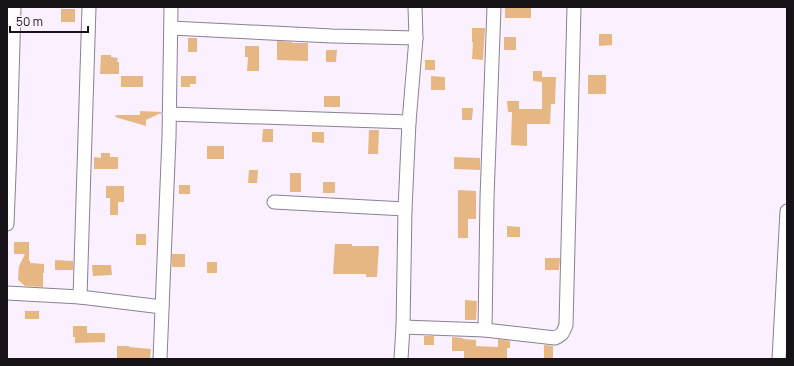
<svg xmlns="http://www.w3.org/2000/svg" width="794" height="366" font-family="Manrope,sans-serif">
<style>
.building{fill:#e6b782}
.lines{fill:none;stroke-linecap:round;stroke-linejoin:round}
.minor-casing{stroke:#8b8090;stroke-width:15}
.minor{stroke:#fff;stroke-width:13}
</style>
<rect width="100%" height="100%" fill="#faf0ff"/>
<g class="building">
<rect x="505" y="7" width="26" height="11"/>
<rect x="61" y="9" width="14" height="13"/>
<polygon points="472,28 485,28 483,60 472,59 473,42 472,42"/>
<polygon points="599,34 612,34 612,45 599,46"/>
<rect x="504" y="37" width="12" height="13"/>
<rect x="188" y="38" width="9" height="14"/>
<polygon points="277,41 292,42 292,43 308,43 308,61 277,60"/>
<polygon points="245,46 259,46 259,71 247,71 248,57 245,57"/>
<polygon points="326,50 337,50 336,62 326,62"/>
<polygon points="101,55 111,55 111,57 118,58 117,62 119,62 119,74 100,74"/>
<rect x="425" y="60" width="10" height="10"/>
<polygon points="533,71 542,71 542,82 533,81"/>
<rect x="588" y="75" width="18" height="19"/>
<rect x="121" y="76" width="22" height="11"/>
<polygon points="181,76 196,76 196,84 190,84 190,87 181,87"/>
<polygon points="431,76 445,77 445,90 431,90"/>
<polygon points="542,77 556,77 555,104 551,104 550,124 527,124 527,146 511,145 512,112 508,112 507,101 519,101 519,109 542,109"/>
<rect x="324" y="96" width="16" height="11"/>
<polygon points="462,108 473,108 472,120 462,120"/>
<polygon points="140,111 161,112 161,113 146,120 146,126 115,117 116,115 140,115"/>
<polygon points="263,129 273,129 273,142 262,142"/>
<polygon points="369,130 379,130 378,154 368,154"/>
<polygon points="312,132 324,132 324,143 312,142"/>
<rect x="207" y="146" width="17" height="13"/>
<polygon points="101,153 110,153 110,157 118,157 118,169 94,169 94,157 101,158"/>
<polygon points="454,157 480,158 480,170 454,169"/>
<polygon points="249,170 258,170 257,183 248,183"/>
<rect x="290" y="173" width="11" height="19"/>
<rect x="323" y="182" width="12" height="11"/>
<rect x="179" y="185" width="11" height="9"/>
<polygon points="106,186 124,186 124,202 118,202 118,215 110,215 110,198 106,198"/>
<polygon points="458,190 476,191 476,219 468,219 468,238 458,238"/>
<polygon points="507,226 520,227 520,237 507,237"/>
<rect x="136" y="234" width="10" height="11"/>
<polygon points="14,242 29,242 29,261 30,261 30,263 44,264 44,273 43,273 43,287 25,286 18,280 19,266 25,254 14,254"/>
<polygon points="335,244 352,244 352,246 379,246 377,277 366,277 366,274 333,274"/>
<rect x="172" y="254" width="13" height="13"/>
<polygon points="545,258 560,258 559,270 545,270"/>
<polygon points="55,260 73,261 73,270 55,270"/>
<rect x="207" y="262" width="10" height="11"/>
<polygon points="92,265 111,265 112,275 93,276"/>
<polygon points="465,300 477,301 476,320 465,320"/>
<rect x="25" y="311" width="14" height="8"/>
<polygon points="73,326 87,326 87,333 105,333 105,342 75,343 75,337 73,337"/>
<rect x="424" y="336" width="10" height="9"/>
<polygon points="452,337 463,338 463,339 476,340 476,346 498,347 498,339 510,341 510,348 507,348 507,359 464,359 464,351 452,351"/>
<polygon points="544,345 553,346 553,359 544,359"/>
<polygon points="117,346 129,346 129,347 151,349 150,359 117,359"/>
</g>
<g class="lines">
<g class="minor-casing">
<g id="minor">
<polyline points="171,28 332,36 416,38"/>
<polyline points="169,114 409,122"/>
<polyline points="274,202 405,209"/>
<polyline points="7,224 10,148 14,7"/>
<polyline points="7,293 80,297 162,307"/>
<polyline points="80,297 89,7"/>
<polyline points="403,327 485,330 487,198 494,7"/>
<path d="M 485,330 L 555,338 C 563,334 563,333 566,325 L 574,7"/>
<polyline points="160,359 169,137 171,7"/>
<polyline points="401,359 403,327 405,209 409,122 416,38 415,7"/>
<polyline points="779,359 787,211"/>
</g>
</g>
<use href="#minor" class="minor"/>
</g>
<rect width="794" height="366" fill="none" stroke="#161218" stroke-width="16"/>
<path d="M10 26v6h78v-6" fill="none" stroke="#161218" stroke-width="2"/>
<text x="16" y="26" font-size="12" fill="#161218" stroke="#faf0ff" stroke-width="3" paint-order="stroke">50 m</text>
</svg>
